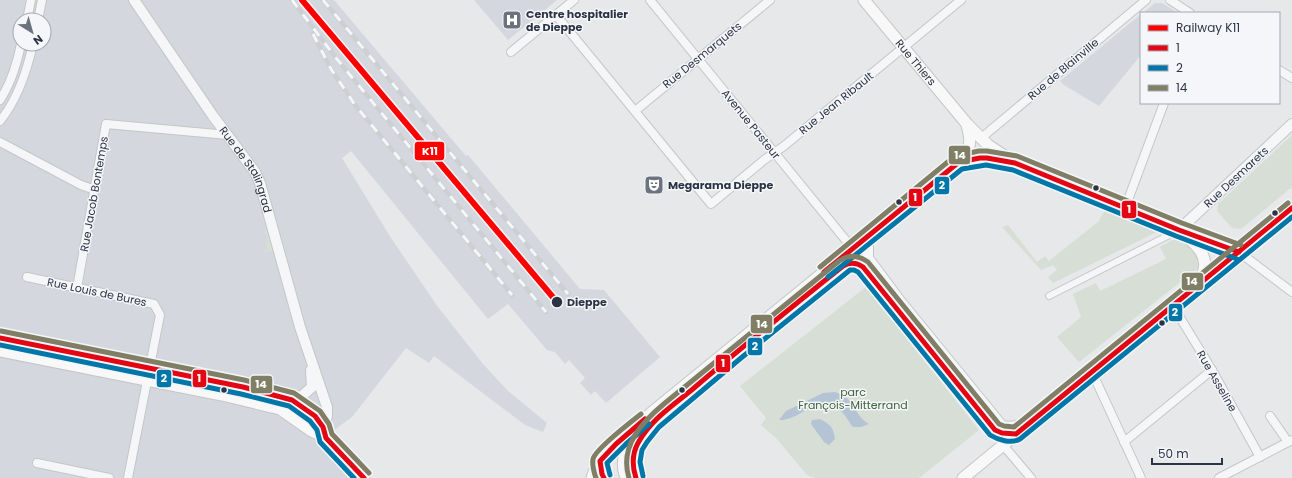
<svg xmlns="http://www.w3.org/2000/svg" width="1292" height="478" font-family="Poppins,sans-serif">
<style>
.built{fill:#d4d7dd;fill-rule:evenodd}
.green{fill:#d6ded6}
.water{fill:#b4c4d5}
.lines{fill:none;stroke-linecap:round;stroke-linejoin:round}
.pedestrian-casing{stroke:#c4c6c8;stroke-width:8}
.minor-casing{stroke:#c4c6c8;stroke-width:10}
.tertiary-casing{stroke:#c4c6c8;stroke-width:12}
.secondary-casing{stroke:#c4c6c8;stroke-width:13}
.pedestrian{stroke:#f5f6f7;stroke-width:6}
.minor{stroke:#f5f6f7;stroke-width:8}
.tertiary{stroke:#f5f6f7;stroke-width:10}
.secondary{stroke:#f8f8f8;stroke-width:11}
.rail-casing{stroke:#cecfd2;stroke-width:4.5}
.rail{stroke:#f4f6f9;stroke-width:3;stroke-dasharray:9;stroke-linecap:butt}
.bus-1-casing{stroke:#f4f6f9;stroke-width:8}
.bus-2-casing{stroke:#f4f6f9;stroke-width:8}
.bus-3-casing{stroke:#f4f6f9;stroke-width:8}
.bus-1{stroke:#e30613;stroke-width:5}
.bus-2{stroke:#0077a8;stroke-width:5}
.bus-3{stroke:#807f65;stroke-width:5}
.rail-1-casing{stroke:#f4f6f9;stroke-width:9}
.rail-1{stroke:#f00;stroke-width:6}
.bus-dot{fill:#2b3445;stroke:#f4f6f9;stroke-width:1.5}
.labels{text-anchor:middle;stroke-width:3;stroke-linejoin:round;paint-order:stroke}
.poi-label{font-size:11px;font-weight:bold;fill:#2b3445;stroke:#f4f6f9;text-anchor:start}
.street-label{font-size:11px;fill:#2b3445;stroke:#f4f6f9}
.stop-label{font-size:11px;font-weight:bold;fill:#2b3445;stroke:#f4f6f9;text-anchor:start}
.park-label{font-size:11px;fill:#3f6138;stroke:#f4f6f9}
.line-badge{stroke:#f4f6f9;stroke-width:1.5}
.badge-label{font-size:11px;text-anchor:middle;font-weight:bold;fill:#fff}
</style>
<rect width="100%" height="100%" fill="#e6e8ea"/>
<g class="built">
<path d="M 0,0 L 334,0 L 466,156 L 468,155 L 580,289 L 604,290 L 660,357 L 606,403 L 595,391 L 591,395 L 580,383 L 585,378 L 569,360 L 565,364 L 555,352 L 547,350 L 508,304 L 488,319 L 351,151 L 342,158 L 391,238 L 438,307 L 483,364 L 508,391 L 547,423 L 543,432 L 525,425 L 434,356 L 429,363 L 406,348 L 352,417 L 322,439 L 359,478 L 0,478 ZM 20,20 L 44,20 L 44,44 L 20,44 Z"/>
<polygon points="474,0 557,0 508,40"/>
<polygon points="1155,3 1162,3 1178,13 1143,13"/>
<polygon points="1141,14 1141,55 1099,106 1064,85 1060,81"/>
</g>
<g class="green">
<polygon points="1292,135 1292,187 1241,229 1232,228 1217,211 1218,204"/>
<polygon points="1108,204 1163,229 1053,283 1048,277 1057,270 1053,265 1041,270 1002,227 1008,225 1037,262 1045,256 1049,261 1099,221"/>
<polygon points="268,229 274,251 264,252 263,250 266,250 267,234 264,234 264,232"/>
<polygon points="1178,237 1198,249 1199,257 1198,268 1079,362 1057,337 1081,317 1073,294 1096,283 1100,291 1166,259 1160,247"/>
<polygon points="866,287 979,430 919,478 816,478 807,475 776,438 761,425 766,418 740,386"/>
</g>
<g class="water">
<path d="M 835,392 C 856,398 853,415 869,424 L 861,427 L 853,427 C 848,421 844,412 837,408 C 814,394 801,421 779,420 L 786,411 L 823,393 Z"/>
<path d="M 820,419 C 831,425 833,427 835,439 L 829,445 L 824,442 L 811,424 L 812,420 Z"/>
</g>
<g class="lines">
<g class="pedestrian-casing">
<polyline id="pedestrian" points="1049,296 1179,230"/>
</g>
<g class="minor-casing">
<g id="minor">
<polyline points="650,0 853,249"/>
<polyline points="1170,0 1190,13"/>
<polyline points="556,15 711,204 764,160 784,146 961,0"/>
<polyline points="27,20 31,0"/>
<polyline points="38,20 42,0"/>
<polyline points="511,52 574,0"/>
<polyline points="1279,70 1292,78"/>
<path d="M 0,100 C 11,83 17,64 21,44"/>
<polyline points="635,111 770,0"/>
<path d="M 0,121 C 18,99 27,71 33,44"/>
<polyline points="980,139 1146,0"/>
<polyline points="0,142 81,185 95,190"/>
<polyline points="1125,208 1164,103"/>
<polyline points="1239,252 1292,292"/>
<polyline points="27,277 154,304 160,315 128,478"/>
<polyline points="77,288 106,124 228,135"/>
<polyline points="1173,306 1212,370 1260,457"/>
<polyline points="1092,372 1141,478"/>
<polyline points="1270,416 1288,442"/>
<polyline points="1124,442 1212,370"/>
<polyline points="1003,445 1031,478"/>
<polyline points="37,463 109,478"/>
<polyline points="1219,478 1292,440"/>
</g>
</g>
<g class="tertiary-casing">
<g id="tertiary">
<path id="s1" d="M 134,0 L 213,116 L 255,172 L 260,183 L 300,327 L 327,407 L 327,416 L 323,427"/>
<polyline points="1179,230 1292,124"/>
<path d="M 868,237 L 868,258 L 900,301 L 1002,426 C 1012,428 1020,425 1030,422"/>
<polyline points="292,400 303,395 312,387 311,370"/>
</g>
</g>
<g class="secondary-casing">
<g id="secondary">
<path id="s2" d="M 864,0 L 967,124 L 988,145 L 1015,163 L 1048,176 L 1179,230 L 1239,252"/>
<path d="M 959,162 C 971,146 972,144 967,125"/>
<path d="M 1183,233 C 1194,243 1210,255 1203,273 C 1201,276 1198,280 1196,283"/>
<polyline points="0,338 243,387 292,400 315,416 323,427 326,438"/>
<polyline points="0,351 222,395 280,409 310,430 326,438 364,478"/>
<path d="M 592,478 C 597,461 611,448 624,435 L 959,162 L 980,158 L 987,158 L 1015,163"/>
<path d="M 626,478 C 619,460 626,444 637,429"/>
<polyline points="963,478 1292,208"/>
</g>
</g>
<use href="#pedestrian" class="pedestrian"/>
<use href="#minor" class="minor"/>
<use href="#tertiary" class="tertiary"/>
<use href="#secondary" class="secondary"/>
<g class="rail-casing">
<g id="rail">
<polyline points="292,0 336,58 546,312"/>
<polyline points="323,0 568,294"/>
<polyline points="313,34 331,69 355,105 512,295"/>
</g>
</g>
<use href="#rail" class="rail"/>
<g class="bus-1-casing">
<g id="bus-1">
<polyline points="824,272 959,162 980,158 987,158 1015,163 1179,230 1239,252"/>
<polyline points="0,338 243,387 292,400 315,416 323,427 326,438 364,478"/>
<polyline points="604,478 602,474 600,461 616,444 645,419"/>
<path d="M 636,478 C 632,466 632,454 638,443 C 651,419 675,404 694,388 C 743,346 793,306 843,266 C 850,262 856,262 863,267 L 995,430 L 1002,433 L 1016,434 L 1292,208"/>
</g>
</g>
<g class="bus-2-casing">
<g id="bus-2">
<polyline points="828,277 962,169 986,165 1013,170 1176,236 1237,259"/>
<polyline points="0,345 241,394 289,406 310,421 317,430 320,442 354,478"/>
<polyline points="610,475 607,463 626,444 649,424"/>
<path d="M 643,476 L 640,462 L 642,450 L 647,442 L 659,427 L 741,358 L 850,270 L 854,270 L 858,272 L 990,435 C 998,440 1011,444 1020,439 L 1292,217"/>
</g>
</g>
<g class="bus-3-casing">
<g id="bus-3">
<polyline points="820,267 955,156 979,151 987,151 1017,156 1182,223 1241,245"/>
<polyline points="1,331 244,380 294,393 320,411 329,424 332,434 369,473"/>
<path d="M 596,478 C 594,473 592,464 593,459 C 595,450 632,421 641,414"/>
<path d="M 629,478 C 619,446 642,422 665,403 L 839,261 C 849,254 858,255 868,262 L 999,424 L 1004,426 L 1014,427 L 1288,203"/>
</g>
</g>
<use href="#bus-1" class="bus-1"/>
<use href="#bus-2" class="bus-2"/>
<use href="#bus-3" class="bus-3"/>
<g class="rail-1-casing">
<polyline id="rail-1" points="302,0 557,302"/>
</g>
<use href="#rail-1" class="rail-1"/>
</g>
<defs>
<g id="hospital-square" transform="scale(1)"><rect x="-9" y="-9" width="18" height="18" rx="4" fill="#6c737f" stroke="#f4f6f9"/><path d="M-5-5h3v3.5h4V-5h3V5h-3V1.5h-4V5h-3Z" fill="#fff"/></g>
<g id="theatre-square" transform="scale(1)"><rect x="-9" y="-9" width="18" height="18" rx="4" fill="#6c737f" stroke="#f4f6f9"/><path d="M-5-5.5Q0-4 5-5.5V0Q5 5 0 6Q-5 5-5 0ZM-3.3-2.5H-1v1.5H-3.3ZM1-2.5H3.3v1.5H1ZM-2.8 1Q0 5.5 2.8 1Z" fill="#fff"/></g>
</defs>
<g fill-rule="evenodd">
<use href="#hospital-square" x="512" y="20"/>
<use href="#theatre-square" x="654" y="185"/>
</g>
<g class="bus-dot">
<circle cx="1096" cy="188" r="3.5"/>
<circle cx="899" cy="202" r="3.5"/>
<circle cx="1275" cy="213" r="3.5"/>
<circle cx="557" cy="302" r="6"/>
<circle cx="1162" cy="323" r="3.5"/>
<circle cx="224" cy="390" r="3.5"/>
<circle cx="682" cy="390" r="3.5"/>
</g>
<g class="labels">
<g class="poi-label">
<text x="526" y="18">Centre hospitalier<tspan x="526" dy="13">de Dieppe</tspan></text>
<text x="668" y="189">Megarama Dieppe</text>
</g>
<g class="street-label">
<text transform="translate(702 55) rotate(-39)" y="4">Rue Desmarquets</text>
<text dy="4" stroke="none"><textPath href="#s2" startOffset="81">Rue Thiers</textPath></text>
<text transform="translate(1063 69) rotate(-40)" y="4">Rue de Blainville</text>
<text transform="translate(836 103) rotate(-39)" y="4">Rue Jean Ribault</text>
<text transform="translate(751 124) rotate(51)" y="4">Avenue Pasteur</text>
<text dy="4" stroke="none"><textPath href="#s1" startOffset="204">Rue de Stalingrad</textPath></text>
<text transform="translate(1236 177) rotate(-43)" y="4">Rue Desmarets</text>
<text transform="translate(94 194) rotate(-80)" y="4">Rue Jacob Bontemps</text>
<text transform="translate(97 292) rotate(12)" y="4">Rue Louis de Bures</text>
<text transform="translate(1217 381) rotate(60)" y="4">Rue Asseline</text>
</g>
<g class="stop-label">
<text x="567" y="306">Dieppe</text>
</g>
<g class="park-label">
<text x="853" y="396">parc<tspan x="853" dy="13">François-Mitterrand</tspan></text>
</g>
</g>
<g class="line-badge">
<rect x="414" y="141" width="31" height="20" rx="4" fill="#f00"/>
<rect x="948" y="145" width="23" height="20" rx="4" fill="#807f65"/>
<rect x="934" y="176" width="16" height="19" rx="4" fill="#0077a8"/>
<rect x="908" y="188" width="15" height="19" rx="4" fill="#e30613"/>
<rect x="1121" y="200" width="16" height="19" rx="4" fill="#e30613"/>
<rect x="1181" y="272" width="23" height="19" rx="4" fill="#807f65"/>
<rect x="1168" y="303" width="15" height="19" rx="4" fill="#0077a8"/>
<rect x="750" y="314" width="23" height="20" rx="4" fill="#807f65"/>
<rect x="747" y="337" width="16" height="19" rx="4" fill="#0077a8"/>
<rect x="715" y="354" width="16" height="19" rx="4" fill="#e30613"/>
<rect x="192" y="369" width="15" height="19" rx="4" fill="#e30613"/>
<rect x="156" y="369" width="16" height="19" rx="4" fill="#0077a8"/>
<rect x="250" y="375" width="23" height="19" rx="4" fill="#807f65"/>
</g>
<g class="badge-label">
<text x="430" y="155">K11</text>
<text x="960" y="159">14</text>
<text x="942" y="189">2</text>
<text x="915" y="201">1</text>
<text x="1129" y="213">1</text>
<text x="1192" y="285">14</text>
<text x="1175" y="316">2</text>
<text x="762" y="328">14</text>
<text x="755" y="350">2</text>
<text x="723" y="367">1</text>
<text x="199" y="382">1</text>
<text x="164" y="382">2</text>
<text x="261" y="388">14</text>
</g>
<rect x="1140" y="12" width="140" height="92" fill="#f4f6f9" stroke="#a4a8b1"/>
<rect x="1148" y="25" width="20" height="6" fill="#ff0000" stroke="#a4a8b1"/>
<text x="1176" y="32" font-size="12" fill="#2b3445">Railway K11</text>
<rect x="1148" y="45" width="20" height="6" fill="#e30613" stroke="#a4a8b1"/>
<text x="1176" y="52" font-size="12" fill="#2b3445">1</text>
<rect x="1148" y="65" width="20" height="6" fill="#0077a8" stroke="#a4a8b1"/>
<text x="1176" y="72" font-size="12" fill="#2b3445">2</text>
<rect x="1148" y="85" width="20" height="6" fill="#807f65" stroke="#a4a8b1"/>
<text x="1176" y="92" font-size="12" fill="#2b3445">14</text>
<g transform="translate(32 32) rotate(143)"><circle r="19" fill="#f4f6f9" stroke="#a4a8b1"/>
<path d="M0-3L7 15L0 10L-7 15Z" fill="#6c737f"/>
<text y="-6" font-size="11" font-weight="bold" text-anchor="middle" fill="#2b3445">N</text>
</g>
<path d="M1152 458v6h70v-6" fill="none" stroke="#2b3445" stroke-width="2"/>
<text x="1158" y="458" font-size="12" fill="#2b3445" stroke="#f4f6f9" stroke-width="3" paint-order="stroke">50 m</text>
</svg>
